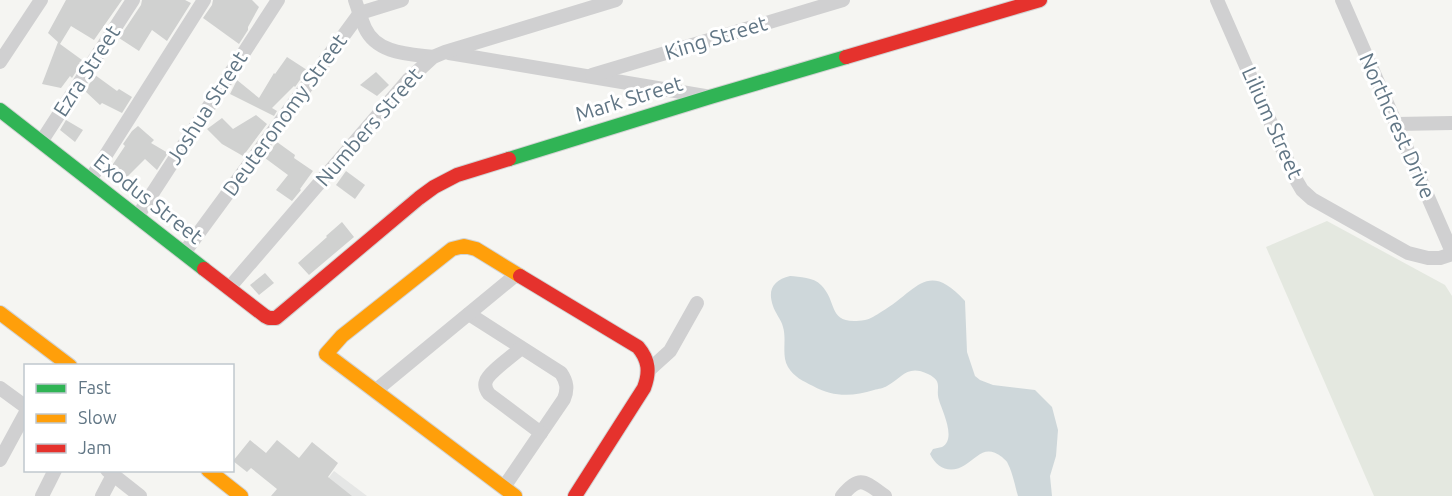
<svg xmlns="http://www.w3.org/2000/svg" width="1452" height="496" font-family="Ubuntu,sans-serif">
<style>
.built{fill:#e5e6e5}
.green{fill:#e4e8e0}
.water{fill:#ced7da}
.building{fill:#d0d1d0}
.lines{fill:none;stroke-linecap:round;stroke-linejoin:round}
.fast-casing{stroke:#d2d3d3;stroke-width:16}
.slow-casing{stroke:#d2d3d3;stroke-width:16}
.jam-casing{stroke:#d2d3d3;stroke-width:16}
.street{stroke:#d0d0d1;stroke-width:14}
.fast{stroke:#30b455;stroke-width:14}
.slow{stroke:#ff9f0a;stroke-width:14}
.jam{stroke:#e5322d;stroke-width:14}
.labels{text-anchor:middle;stroke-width:6;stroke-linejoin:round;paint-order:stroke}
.street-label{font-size:21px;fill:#617685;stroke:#fff}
</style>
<rect width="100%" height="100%" fill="#f5f5f2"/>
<polygon class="built" points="334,471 367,496 314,496"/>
<polygon class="green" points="1327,221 1445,285 1452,296 1452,496 1374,496 1266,247"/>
<path class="water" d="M 790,276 C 800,277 813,277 821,285 C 839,303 826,326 865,320 C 871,319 876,315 881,312 C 917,291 927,259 965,301 L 967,352 L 975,376 L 980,380 L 993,385 L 1035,390 L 1052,407 L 1058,430 L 1056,456 L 1050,476 L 1052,496 L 1018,496 C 1015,486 1013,474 1008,464 C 1007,461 1005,460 1002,457 C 985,444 978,457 965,465 C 951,474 937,469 930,454 L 933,449 C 936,448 939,448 942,447 C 957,439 942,411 939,400 C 935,388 944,382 928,374 C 907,364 902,378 887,386 C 884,388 878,389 874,390 C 852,397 833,397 813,386 C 803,381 794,377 788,367 C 781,355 787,340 783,327 C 781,319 775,313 773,306 C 767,289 774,280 790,276 Z"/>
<g class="building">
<polygon points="66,0 122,0 94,40 71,26 60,44 82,60 79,63 81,64 72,78 70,76 61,88 42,84 58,42 48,33"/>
<polygon points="142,0 185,0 191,3 167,41 152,30 139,51 119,38 141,5"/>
<polygon points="213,0 252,0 259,7 248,27 248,30 239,44 203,18 212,5"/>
<polygon points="287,57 307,70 295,87 294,86 272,108 277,111 274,116 230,94 237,80 259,98 274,73 275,74"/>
<polygon points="376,72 389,85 377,96 360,85"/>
<polygon points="95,75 117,91 119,89 132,97 122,113 102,103 100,105 85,91"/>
<polygon points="256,115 267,124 243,156 222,144 207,129 222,118 233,129"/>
<polygon points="66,120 83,130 75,142 60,130"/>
<polygon points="138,126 154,140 151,143 168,153 157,170 145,159 124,180 111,167 125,146 123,144 132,131"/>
<polygon points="277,142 295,155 294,158 313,171 300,189 301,190 292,201 276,190 288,175 265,158"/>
<polygon points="346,171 365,185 355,199 336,185"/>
<polygon points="342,222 354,237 309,275 298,263 327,237 326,236"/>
<polygon points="265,273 274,283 259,295 250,285"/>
<polygon points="250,440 266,453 277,440 299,458 312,442 338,463 328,477 352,496 271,496 277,489 251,468 247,472 233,461"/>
</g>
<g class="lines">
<g class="fast-casing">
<g id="fast">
<polyline points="0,110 204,269"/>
<polyline points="509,159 710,97 846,57"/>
</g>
</g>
<g class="slow-casing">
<g id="slow">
<polyline points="0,313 70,366"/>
<polyline points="208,470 241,496"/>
<polyline points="515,496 326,354 342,336 452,249 464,246 476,249 520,276"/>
</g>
</g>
<g class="jam-casing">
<g id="jam">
<polyline points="846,57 1040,0"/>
<polyline points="204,269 265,316 269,318 276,318 419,198 434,187 457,175 509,159"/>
<path d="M 520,276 L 638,347 C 649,360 650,372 644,388 L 575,496"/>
</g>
</g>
<g class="street">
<path d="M 355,0 C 358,9 361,19 365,28 C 377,54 409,54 433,57"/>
<polyline points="1217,0 1295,178 1302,190 1312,199 1408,253 1428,258 1440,258 1452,254"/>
<polyline points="1342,0 1452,252"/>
<polyline points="449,53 705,96"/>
<polyline points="0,62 41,0"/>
<polyline points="592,75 843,0"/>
<polyline points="1396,124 1452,123"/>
<polyline points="41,142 133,0"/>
<polyline points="90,180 204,0"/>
<polyline points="137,217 278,0"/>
<polyline points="184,253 360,13 402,0"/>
<polyline points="229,288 408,80 433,57 445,52 616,0"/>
<path d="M 469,314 L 561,373 C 567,382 568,389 564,399 L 504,487"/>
<path d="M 521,348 C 514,355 489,372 486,381 C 484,386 486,390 489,394 L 541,433"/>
<polyline points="649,370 670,351 697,303"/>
<polyline points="0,388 26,407"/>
<polyline points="375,391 517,274"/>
<polyline points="0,460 26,412"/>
<polyline points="107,470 140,496"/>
<polyline points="42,496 55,470"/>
<polyline points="102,496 113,475"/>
<path d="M 842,496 C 860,474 865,482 885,496"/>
</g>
<use href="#fast" class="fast"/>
<use href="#slow" class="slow"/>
<use href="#jam" class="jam"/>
</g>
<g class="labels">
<g class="street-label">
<text transform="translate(716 38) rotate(-17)" y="7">King Street</text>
<text transform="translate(87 71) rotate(-57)" y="7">Ezra Street</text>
<text transform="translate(629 99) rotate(-17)" y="7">Mark Street</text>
<text transform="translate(207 108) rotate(-57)" y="7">Joshua Street</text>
<text transform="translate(285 115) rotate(-54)" y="7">Deuteronomy Street</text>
<text transform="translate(1272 123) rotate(66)" y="7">Lilium Street</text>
<text transform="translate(1397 126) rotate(66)" y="7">Northcrest Drive</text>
<text transform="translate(369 127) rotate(-49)" y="7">Numbers Street</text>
<text transform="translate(148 199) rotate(38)" y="7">Exodus Street</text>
</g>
</g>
<rect x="24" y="364" width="210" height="108" fill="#ffffff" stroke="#c0c8ce" stroke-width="1.5"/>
<rect x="36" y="384" width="30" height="9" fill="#30b455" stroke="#c0c8ce" stroke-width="1.5"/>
<text x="78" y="394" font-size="18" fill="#617685">Fast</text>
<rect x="36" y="414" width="30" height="9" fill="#ff9f0a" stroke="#c0c8ce" stroke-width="1.5"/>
<text x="78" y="424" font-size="18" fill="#617685">Slow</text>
<rect x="36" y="444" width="30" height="9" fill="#e5322d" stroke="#c0c8ce" stroke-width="1.5"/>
<text x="78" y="454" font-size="18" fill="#617685">Jam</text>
</svg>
